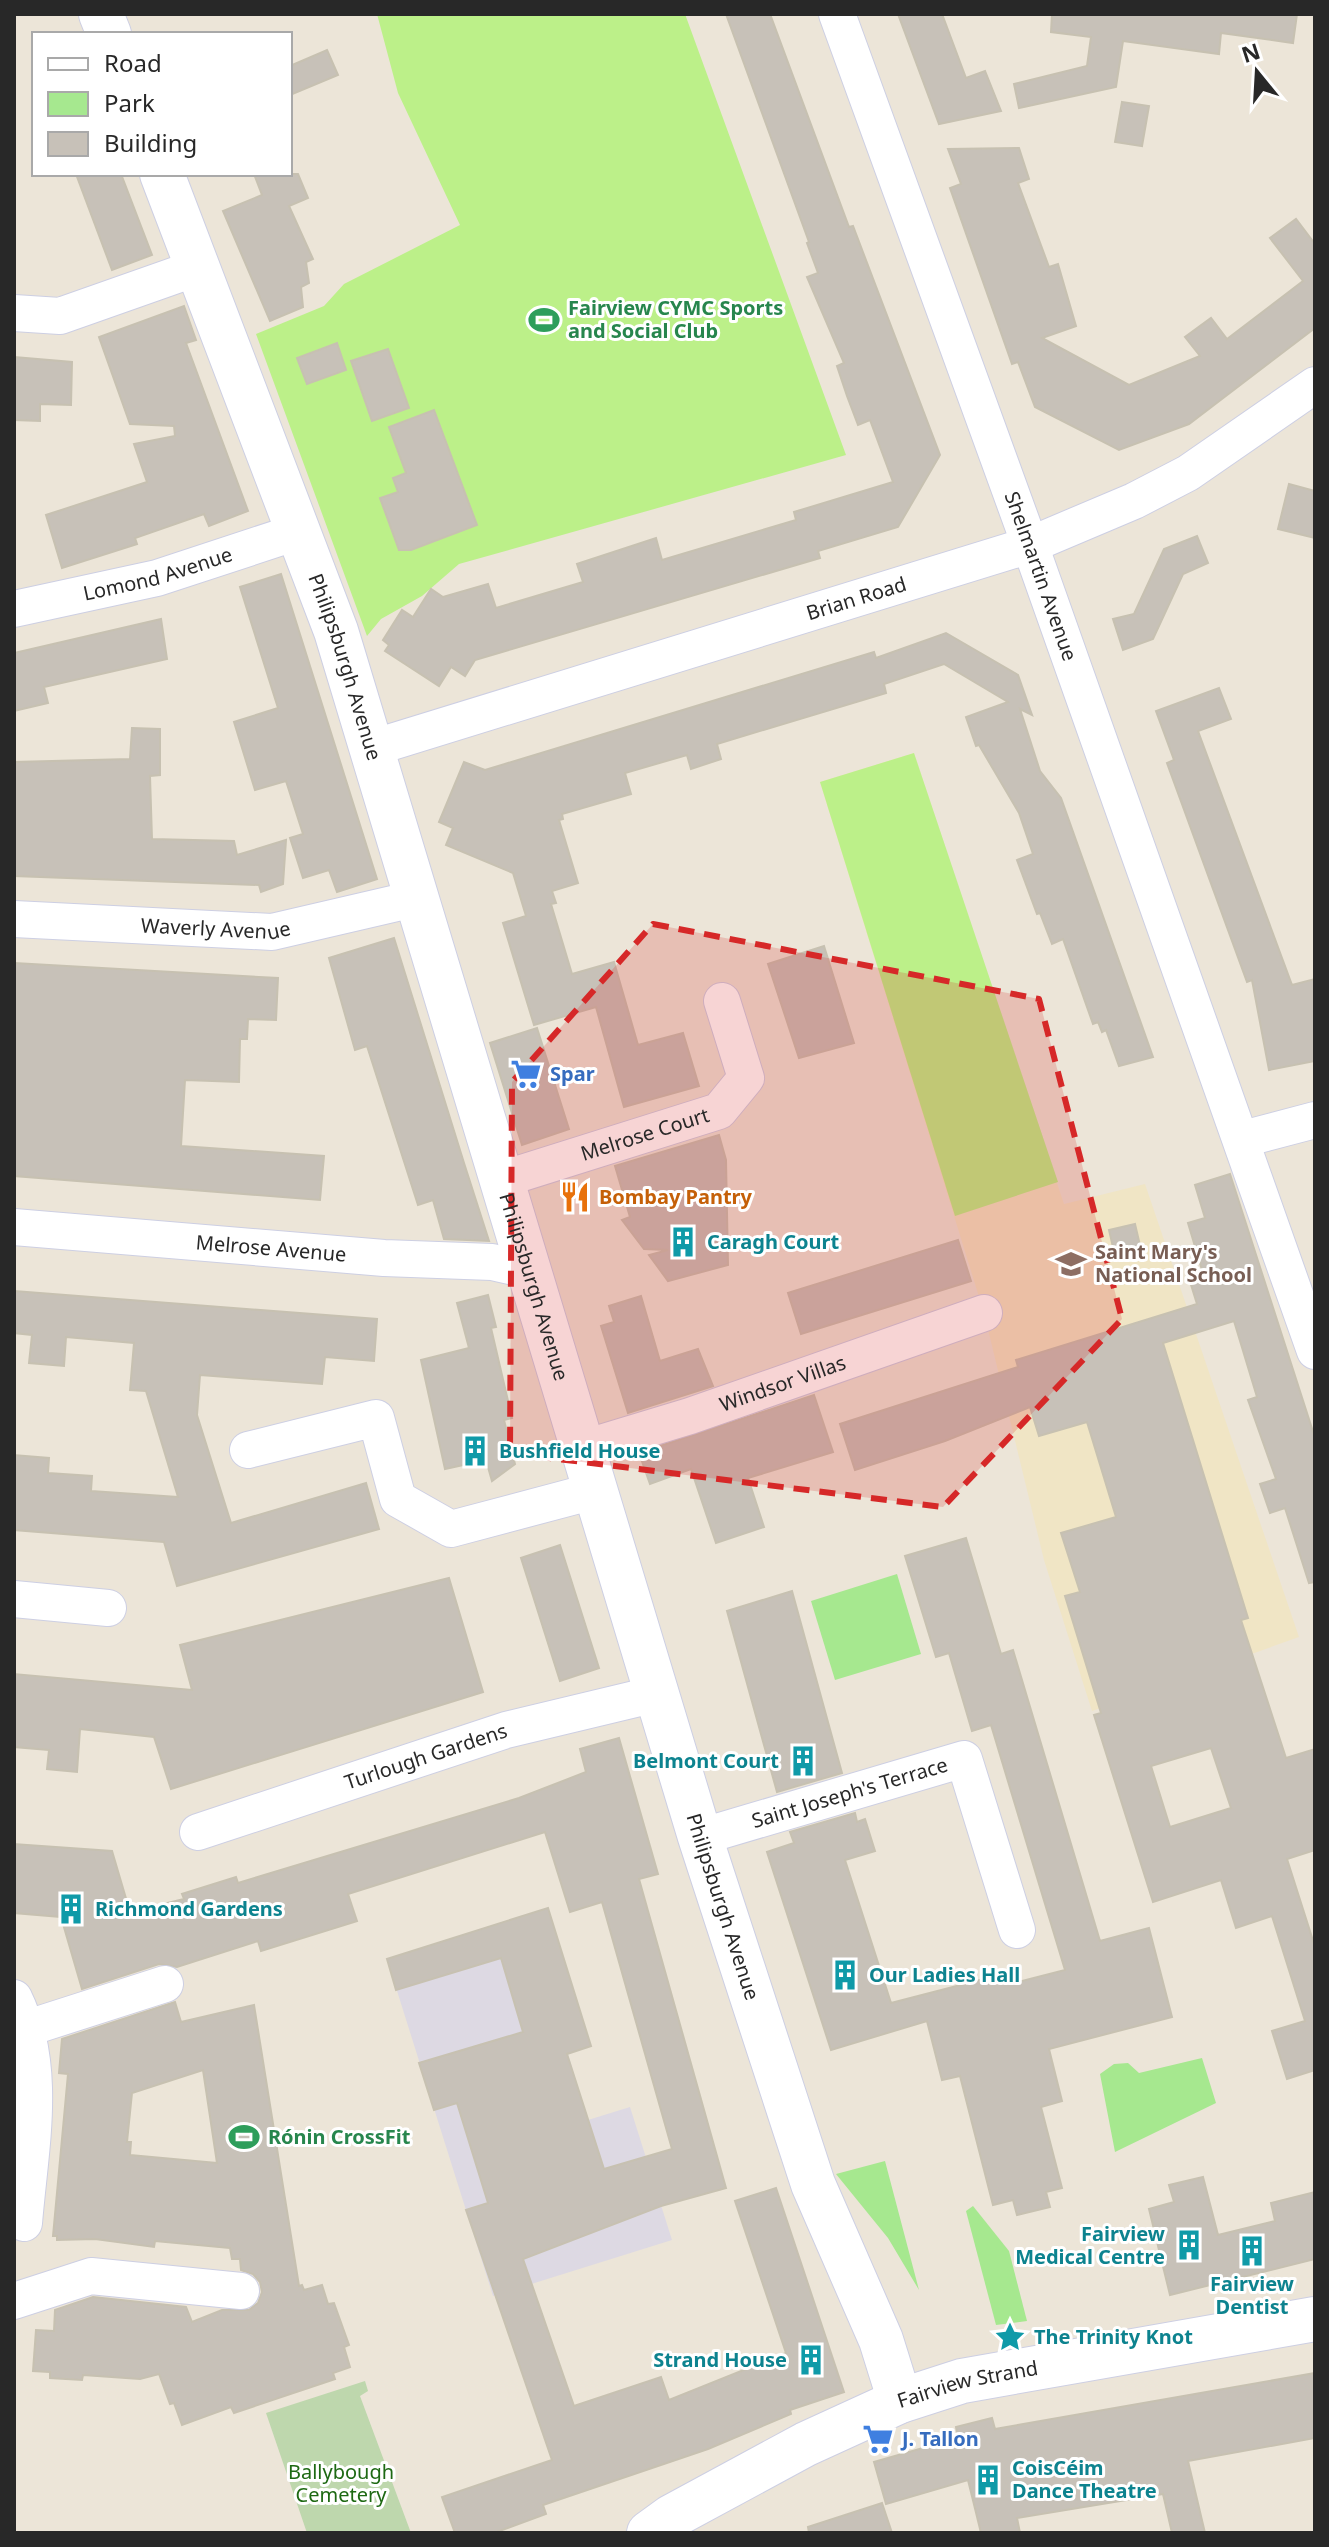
<svg xmlns="http://www.w3.org/2000/svg" width="1329" height="2547" font-family="'Noto Sans',sans-serif">
<style>
.industrial{fill:#ddd9e3}
.education{fill:#f0e5c5}
.green{fill:#a6e88f}
.cemetery{fill:#bed7ad}
.pitch{fill:#bcf089}
.building{fill:#c7c1b8;stroke:#c7c1b1;stroke-width:2;fill-rule:evenodd}
.lines{fill:none;stroke-linecap:round;stroke-linejoin:round}
.street-casing{stroke:#cdcfe3;stroke-width:38}
.secondary-casing{stroke:#cdcfe3;stroke-width:46}
.street{stroke:#fff;stroke-width:36}
.secondary{stroke:#fff;stroke-width:44}
.marked{fill:#d62828;fill-opacity:0.2;stroke:#d62828;stroke-width:6;stroke-dasharray:16 10;stroke-linejoin:round}
.labels{text-anchor:middle;stroke-width:6;stroke-linejoin:round;paint-order:stroke}
.leisure-label{font-size:20px;font-weight:bold;fill:#27864d;stroke:#fff;text-anchor:start}
.street-label{font-size:20px;fill:#282828;stroke:#fff}
.shop-label{font-size:20px;font-weight:bold;fill:#366cbe;stroke:#fff;text-anchor:start}
.food-label{font-size:20px;font-weight:bold;fill:#c56008;stroke:#fff;text-anchor:start}
.culture-label{font-size:20px;font-weight:bold;fill:#0d838f;stroke:#fff;text-anchor:start}
.education-label{font-size:20px;font-weight:bold;fill:#785e54;stroke:#fff;text-anchor:start}
.park-label{font-size:20px;fill:#1e6913;stroke:#fff}
</style>
<rect width="100%" height="100%" fill="#ece5d8"/>
<polygon class="industrial" points="531,1913 549,1971 566,1966 591,2046 568,2054 588,2120 630,2107 672,2240 493,2296 387,1959"/>
<polygon class="education" points="914,753 1064,1204 1145,1184 1299,1637 1092,1711 1044,1560 984,1313 820,782"/>
<g class="green">
<polygon points="897,1574 921,1654 835,1680 811,1601"/>
<polygon points="1202,2058 1216,2103 1115,2152 1100,2074 1114,2064 1128,2063 1139,2073"/>
<polygon points="885,2161 919,2290 888,2238 836,2174"/>
<polygon points="973,2206 1009,2251 1027,2321 996,2325 966,2211"/>
</g>
<polygon class="cemetery" points="365,2381 368,2391 360,2396 411,2533 307,2533 266,2413"/>
<g class="pitch">
<polygon points="377,14 685,14 846,455 459,564 422,596 381,619 367,636 256,334 324,306 344,284 460,225 398,93"/>
<polygon points="914,753 1058,1182 955,1216 820,782"/>
</g>
<g class="building">
<polygon points="726,14 770,14 849,227 853,226 940,455 898,527 818,551 820,558 475,660 465,676 451,667 439,686 385,651 389,645 383,640 402,610 413,617 431,589 443,597 488,584 496,608 583,582 577,564 656,538 662,560 796,520 794,512 893,482 870,420 858,425 847,396 837,366 844,363 807,277 818,273 807,243 809,242"/>
<polygon points="898,14 942,14 966,78 985,71 1001,111 939,124"/>
<polygon points="1052,14 1297,14 1293,43 1221,33 1219,54 1123,41 1116,87 1019,108 1014,84 1087,66 1091,37 1051,32"/>
<polygon points="327,50 338,75 290,95 290,66"/>
<polygon points="1122,102 1149,106 1142,146 1115,142"/>
<polygon points="1019,148 1029,179 1018,183 1049,267 1058,264 1076,326 1042,338 1129,385 1200,356 1185,337 1211,318 1227,339 1303,281 1270,238 1296,219 1315,244 1315,328 1189,424 1119,450 1035,407 1018,362 1012,364 950,188 961,184 948,149"/>
<polygon points="76,174 121,174 152,255 112,270"/>
<polygon points="254,174 298,174 308,198 289,206 313,259 306,262 309,283 301,287 303,307 270,321 223,211 262,195"/>
<polygon points="184,306 196,340 186,343 248,511 209,526 204,514 135,538 137,544 62,568 46,515 147,482 134,444 175,436 174,426 130,424 99,337"/>
<polygon points="337,343 346,370 307,384 297,358"/>
<polygon points="388,349 409,408 372,421 351,361"/>
<polygon points="14,357 72,362 71,405 40,404 40,421 14,420"/>
<polygon points="434,410 477,525 411,550 399,550 380,498 398,492 393,478 406,473 389,427"/>
<polygon points="1289,484 1315,491 1315,538 1278,529"/>
<polygon points="1197,536 1208,563 1183,574 1153,639 1123,650 1113,619 1134,614 1164,549"/>
<polygon points="281,574 377,879 337,892 329,870 303,878 290,838 303,834 286,781 255,790 234,722 278,708 240,587"/>
<polygon points="161,619 167,659 44,687 48,703 14,711 14,653"/>
<polygon points="946,633 1018,675 1032,715 1020,709 1040,771 1061,798 1153,1057 1119,1066 1106,1030 1102,1032 1098,1022 1093,1024 1063,939 1052,944 1040,913 1037,914 1017,860 1033,854 1019,813 979,745 976,746 966,717 1008,702 944,664 884,684 886,693 717,744 721,759 691,769 687,755 625,773 631,794 562,814 563,819 559,820 578,883 552,891 556,903 551,904 572,974 614,962 638,1045 683,1033 699,1086 624,1107 596,1007 534,1025 503,923 526,916 513,873 446,845 453,828 439,822 464,762 485,770 874,652 876,658"/>
<polygon points="1219,688 1231,719 1198,731 1292,985 1315,979 1315,1061 1269,1070 1252,980 1247,982 1167,763 1174,760 1156,711"/>
<polygon points="132,728 160,729 160,775 150,776 152,839 234,841 237,855 286,840 283,884 261,892 259,885 14,876 14,762 130,759"/>
<polygon points="394,938 464,1163 489,1241 444,1239 433,1200 418,1205 367,1046 355,1050 329,958"/>
<polygon points="824,946 854,1043 799,1058 768,964"/>
<polygon points="14,963 278,978 276,1020 248,1019 247,1039 240,1039 239,1082 185,1080 181,1146 324,1156 320,1200 14,1176"/>
<polygon points="537,1028 569,1129 522,1145 490,1043"/>
<polygon points="719,1135 726,1160 728,1265 668,1281 649,1255 668,1250 644,1249 622,1220 630,1217 615,1166"/>
<path d="M 1230,1174 L 1315,1438 L 1315,1582 L 1309,1583 L 1285,1508 L 1270,1513 L 1260,1484 L 1276,1479 L 1248,1400 L 1257,1397 L 1234,1321 L 1163,1343 L 1248,1618 L 1241,1620 L 1286,1758 L 1315,1749 L 1315,1850 L 1287,1859 L 1315,1947 L 1315,2070 L 1287,2079 L 1272,2031 L 1305,2021 L 1272,1916 L 1236,1928 L 1221,1880 L 1153,1902 L 1094,1715 L 1101,1713 L 1065,1596 L 1080,1592 L 1061,1533 L 1116,1517 L 1087,1422 L 1039,1436 L 1030,1407 L 945,1441 L 855,1470 L 840,1424 L 1018,1367 L 1016,1360 L 1197,1304 L 1188,1275 L 1202,1270 L 1188,1223 L 1205,1218 L 1195,1185 ZM 1211,1748 L 1231,1808 L 1170,1827 L 1151,1766 Z"/>
<polygon points="1135,1224 1142,1254 1116,1260 1109,1230"/>
<polygon points="958,1240 971,1281 801,1334 788,1293"/>
<polygon points="14,1291 377,1319 374,1361 325,1357 322,1384 200,1375 197,1415 231,1523 366,1483 379,1529 177,1586 164,1542 14,1530 14,1455 49,1458 48,1473 92,1476 91,1491 178,1497 146,1391 130,1390 134,1343 66,1337 64,1366 29,1363 32,1335 14,1333"/>
<polygon points="488,1295 496,1327 491,1328 512,1418 504,1420 515,1464 492,1481 486,1460 445,1469 421,1360 469,1348 457,1303"/>
<polygon points="641,1296 660,1361 698,1349 713,1386 628,1413 601,1326 614,1322 609,1306"/>
<polygon points="814,1395 833,1452 748,1478 764,1527 716,1543 691,1469 650,1484 639,1453"/>
<polygon points="966,1538 1001,1654 1013,1650 1100,1941 1149,1928 1172,2017 1049,2049 1062,2101 1041,2107 1062,2188 1046,2192 1050,2207 1017,2215 1013,2200 993,2205 960,2076 942,2080 927,2021 831,2050 767,1852 794,1843 790,1832 855,1813 857,1822 865,1819 875,1851 845,1860 891,2003 1007,1973 1010,1984 1065,1970 991,1725 972,1731 949,1653 936,1657 905,1556"/>
<polygon points="560,1545 599,1668 560,1681 521,1558"/>
<polygon points="449,1578 483,1692 171,1789 154,1737 80,1729 77,1772 47,1769 49,1750 14,1747 14,1674 192,1690 180,1645"/>
<polygon points="792,1591 842,1773 777,1792 727,1611"/>
<polygon points="619,1738 658,1874 639,1879 726,2188 661,2206 523,2259 574,2406 661,2377 669,2400 786,2353 735,2201 776,2188 844,2392 790,2410 791,2414 708,2449 543,2505 546,2514 494,2533 455,2533 442,2497 552,2460 466,2210 488,2203 457,2103 434,2110 419,2063 523,2032 501,1958 396,1990 387,1959 548,1908 591,2046 567,2054 604,2169 672,2149 602,1902 570,1912 545,1832 348,1894 357,1921 261,1951 258,1941 177,1967 159,1964 82,1989 61,1917 14,1913 14,1844 112,1851 130,1912 184,1899 182,1894 236,1877 238,1883 519,1798 586,1772 580,1749"/>
<path d="M 175,2002 L 181,2022 L 254,2005 L 299,2286 L 302,2285 L 304,2290 L 322,2285 L 328,2304 L 334,2303 L 349,2345 L 344,2347 L 350,2367 L 333,2373 L 335,2379 L 234,2413 L 231,2407 L 182,2425 L 174,2403 L 170,2404 L 159,2374 L 140,2379 L 83,2375 L 82,2380 L 50,2378 L 50,2372 L 33,2371 L 36,2330 L 54,2331 L 55,2310 L 93,2297 L 186,2307 L 192,2322 L 222,2310 L 249,2310 L 258,2303 L 262,2292 L 260,2282 L 253,2274 L 241,2270 L 240,2259 L 232,2259 L 230,2248 L 155,2241 L 154,2247 L 95,2239 L 57,2240 L 57,2236 L 53,2236 L 68,2074 L 59,2073 L 62,2039 ZM 203,2070 L 217,2163 L 130,2155 L 131,2142 L 127,2142 L 132,2093 Z"/>
<polygon points="1203,2177 1218,2235 1275,2221 1271,2203 1315,2192 1315,2259 1170,2295 1149,2209 1174,2202 1169,2185"/>
<polygon points="1315,2373 1315,2438 1188,2461 1205,2533 1172,2533 1163,2494 1017,2518 1020,2533 981,2533 968,2480 886,2504 874,2462 958,2438 956,2427 992,2418 995,2429"/>
<polygon points="882,2503 892,2533 809,2533 808,2527"/>
</g>
<g class="lines">
<g class="street-casing">
<g id="street">
<path id="s1" d="M 837,14 L 1030,545 L 1315,1351"/>
<polyline points="14,313 60,316 199,267"/>
<path id="s2" d="M 14,609 L 157,578 L 300,531"/>
<path id="s3" d="M 369,749 L 1030,545 L 1134,501 L 1188,473 L 1315,385"/>
<path id="s4" d="M 14,919 L 272,932 L 414,899"/>
<polyline points="1243,1139 1315,1120"/>
<path id="s5" d="M 500,1180 L 719,1111 L 746,1078 L 722,1001"/>
<path id="s6" d="M 14,1227 L 384,1258 L 492,1262 L 527,1270"/>
<path id="s7" d="M 581,1449 L 690,1416 L 984,1313"/>
<polyline points="248,1450 376,1418 398,1499 451,1529 594,1491"/>
<polyline points="14,1599 108,1608"/>
<path id="s8" d="M 198,1832 L 506,1730 L 656,1694"/>
<path id="s9" d="M 700,1837 L 964,1759 L 1017,1930"/>
<path d="M 14,1998 C 48,2067 30,2149 24,2223"/>
<polyline points="28,2028 165,1984"/>
<polyline points="14,2301 91,2276 241,2291"/>
</g>
</g>
<g class="secondary-casing">
<g id="secondary">
<polyline points="101,14 109,34"/>
<path id="s10" d="M 162,174 L 336,631 L 700,1837 L 813,2184 L 881,2340 L 900,2401"/>
<path id="s11" d="M 649,2533 L 671,2517 L 806,2444 L 900,2401 L 962,2381 L 1315,2319"/>
</g>
</g>
<use href="#street" class="street"/>
<use href="#secondary" class="secondary"/>
</g>
<path class="marked" d="M 653,924 L 1039,999 L 1122,1319 L 943,1507 L 510,1453 L 512,1082 Z"/>
<defs>
<g id="stadium-bare" transform="scale(2.4)"><path d="M0-5a6.5 5 0 1 0 0 10a6.5 5 0 1 0 0-10ZM-3.5-1.8h7v3.6h-7Z" fill="#2e9e5b" stroke="#fff" stroke-width="2.5" paint-order="stroke"/></g>
<g id="supermarket-bare" transform="scale(2.4)"><path d="M-6-5.5h2.5l.6 2H6L4.5 2H-2.5L-4.4-4H-6ZM-1.5 3.2a1.3 1.3 0 1 0 .1 0ZM3 3.2a1.3 1.3 0 1 0 .1 0Z" fill="#3f7fe0" stroke="#fff" stroke-width="2.5" paint-order="stroke"/></g>
<g id="restaurant-bare" transform="scale(2.4)"><path d="M-5-6h1v4h1v-4h1v4h1v-4h1v5L-1.5 .5V6h-2V.5L-5-1ZM5-6V6H3V1.5H1.5Q1.5-4 5-6Z" fill="#e8710a" stroke="#fff" stroke-width="2.5" paint-order="stroke"/></g>
<g id="building-bare" transform="scale(2.4)"><path d="M-4-6H4V6H1V3H-1V6H-4ZM-2.5-4.3h1.7v1.8h-1.7ZM.8-4.3h1.7v1.8H.8ZM-2.5-1h1.7V.8h-1.7ZM.8-1h1.7V.8H.8Z" fill="#0f9aa8" stroke="#fff" stroke-width="2.5" paint-order="stroke"/></g>
<g id="school-bare" transform="scale(2.4)"><path d="M0-5L7-2L0 1L-7-2ZM-4 1L0 2.5L4 1V4Q0 6-4 4Z" fill="#8d6e63" stroke="#fff" stroke-width="2.5" paint-order="stroke"/></g>
<g id="sight-bare" transform="scale(2.4)"><path d="M0-6L1.8-2.2L6-1.7L2.9 1.2L3.7 5.4L0 3.3L-3.7 5.4L-2.9 1.2L-6-1.7L-1.8-2.2Z" fill="#0f9aa8" stroke="#fff" stroke-width="2.5" paint-order="stroke"/></g>
</defs>
<g fill-rule="evenodd">
<use href="#stadium-bare" x="544" y="320"/>
<use href="#supermarket-bare" x="526" y="1074"/>
<use href="#restaurant-bare" x="575" y="1197"/>
<use href="#building-bare" x="683" y="1242"/>
<use href="#school-bare" x="1071" y="1264"/>
<use href="#building-bare" x="475" y="1451"/>
<use href="#building-bare" x="803" y="1761"/>
<use href="#building-bare" x="71" y="1909"/>
<use href="#building-bare" x="845" y="1975"/>
<use href="#stadium-bare" x="244" y="2137"/>
<use href="#building-bare" x="1189" y="2245"/>
<use href="#building-bare" x="1252" y="2251"/>
<use href="#sight-bare" x="1010" y="2337"/>
<use href="#building-bare" x="811" y="2360"/>
<use href="#supermarket-bare" x="878" y="2439"/>
<use href="#building-bare" x="988" y="2480"/>
</g>
<g class="labels">
<g class="leisure-label">
<text x="568" y="315">Fairview CYMC Sports<tspan x="568" dy="23">and Social Club</tspan></text>
<text x="268" y="2144">Rónin CrossFit</text>
</g>
<g class="street-label">
<text dy="7" stroke="none"><textPath href="#s2" startOffset="148">Lomond Avenue</textPath></text>
<text dy="7" stroke="none"><textPath href="#s1" startOffset="598">Shelmartin Avenue</textPath></text>
<text dy="7" stroke="none"><textPath href="#s3" startOffset="510">Brian Road</textPath></text>
<text dy="7" stroke="none"><textPath href="#s10" startOffset="526">Philipsburgh Avenue</textPath></text>
<text dy="7" stroke="none"><textPath href="#s4" startOffset="202">Waverly Avenue</textPath></text>
<text dy="7" stroke="none"><textPath href="#s5" startOffset="152">Melrose Court</textPath></text>
<text dy="7" stroke="none"><textPath href="#s6" startOffset="258">Melrose Avenue</textPath></text>
<text dy="7" stroke="none"><textPath href="#s10" startOffset="1174">Philipsburgh Avenue</textPath></text>
<text dy="7" stroke="none"><textPath href="#s7" startOffset="212">Windsor Villas</textPath></text>
<text dy="7" stroke="none"><textPath href="#s8" startOffset="240">Turlough Gardens</textPath></text>
<text dy="7" stroke="none"><textPath href="#s9" startOffset="156">Saint Joseph's Terrace</textPath></text>
<text dy="7" stroke="none"><textPath href="#s10" startOffset="1822">Philipsburgh Avenue</textPath></text>
<text dy="7" stroke="none"><textPath href="#s11" startOffset="354">Fairview Strand</textPath></text>
</g>
<g class="shop-label">
<text x="550" y="1081">Spar</text>
<text x="902" y="2446">J. Tallon</text>
</g>
<g class="food-label">
<text x="599" y="1204">Bombay Pantry</text>
</g>
<g class="culture-label">
<text x="707" y="1249">Caragh Court</text>
<text x="499" y="1458">Bushfield House</text>
<text x="779" y="1768" text-anchor="end">Belmont Court</text>
<text x="95" y="1916">Richmond Gardens</text>
<text x="869" y="1982">Our Ladies Hall</text>
<text x="1165" y="2241" text-anchor="end">Fairview<tspan x="1165" dy="23">Medical Centre</tspan></text>
<text x="1252" y="2291" text-anchor="middle">Fairview<tspan x="1252" dy="23">Dentist</tspan></text>
<text x="1034" y="2344">The Trinity Knot</text>
<text x="787" y="2367" text-anchor="end">Strand House</text>
<text x="1012" y="2475">CoisCéim<tspan x="1012" dy="23">Dance Theatre</tspan></text>
</g>
<g class="education-label">
<text x="1095" y="1259">Saint Mary's<tspan x="1095" dy="23">National School</tspan></text>
</g>
<g class="park-label">
<text x="341" y="2479">Ballybough<tspan x="341" dy="23">Cemetery</tspan></text>
</g>
</g>
<rect width="1329" height="2547" fill="none" stroke="#282828" stroke-width="32"/>
<rect x="32" y="32" width="260" height="144" fill="#ffffff" stroke="#a9a9a9" stroke-width="2"/>
<rect x="48" y="58" width="40" height="12" fill="#ffffff" stroke="#a9a9a9" stroke-width="2"/>
<text x="104" y="72" font-size="24" fill="#282828">Road</text>
<rect x="48" y="92" width="40" height="24" fill="#a6e88f" stroke="#a9a9a9" stroke-width="2"/>
<text x="104" y="112" font-size="24" fill="#282828">Park</text>
<rect x="48" y="132" width="40" height="24" fill="#c7c1b8" stroke="#a9a9a9" stroke-width="2"/>
<text x="104" y="152" font-size="24" fill="#282828">Building</text>
<g transform="translate(1257 72) rotate(342)" stroke="#ffffff" stroke-width="6" paint-order="stroke">
<path d="M0-6L14 30L0 20L-14 30Z" fill="#282828"/>
<text y="-12" font-size="22" font-weight="bold" text-anchor="middle" fill="#282828">N</text>
</g>
</svg>
